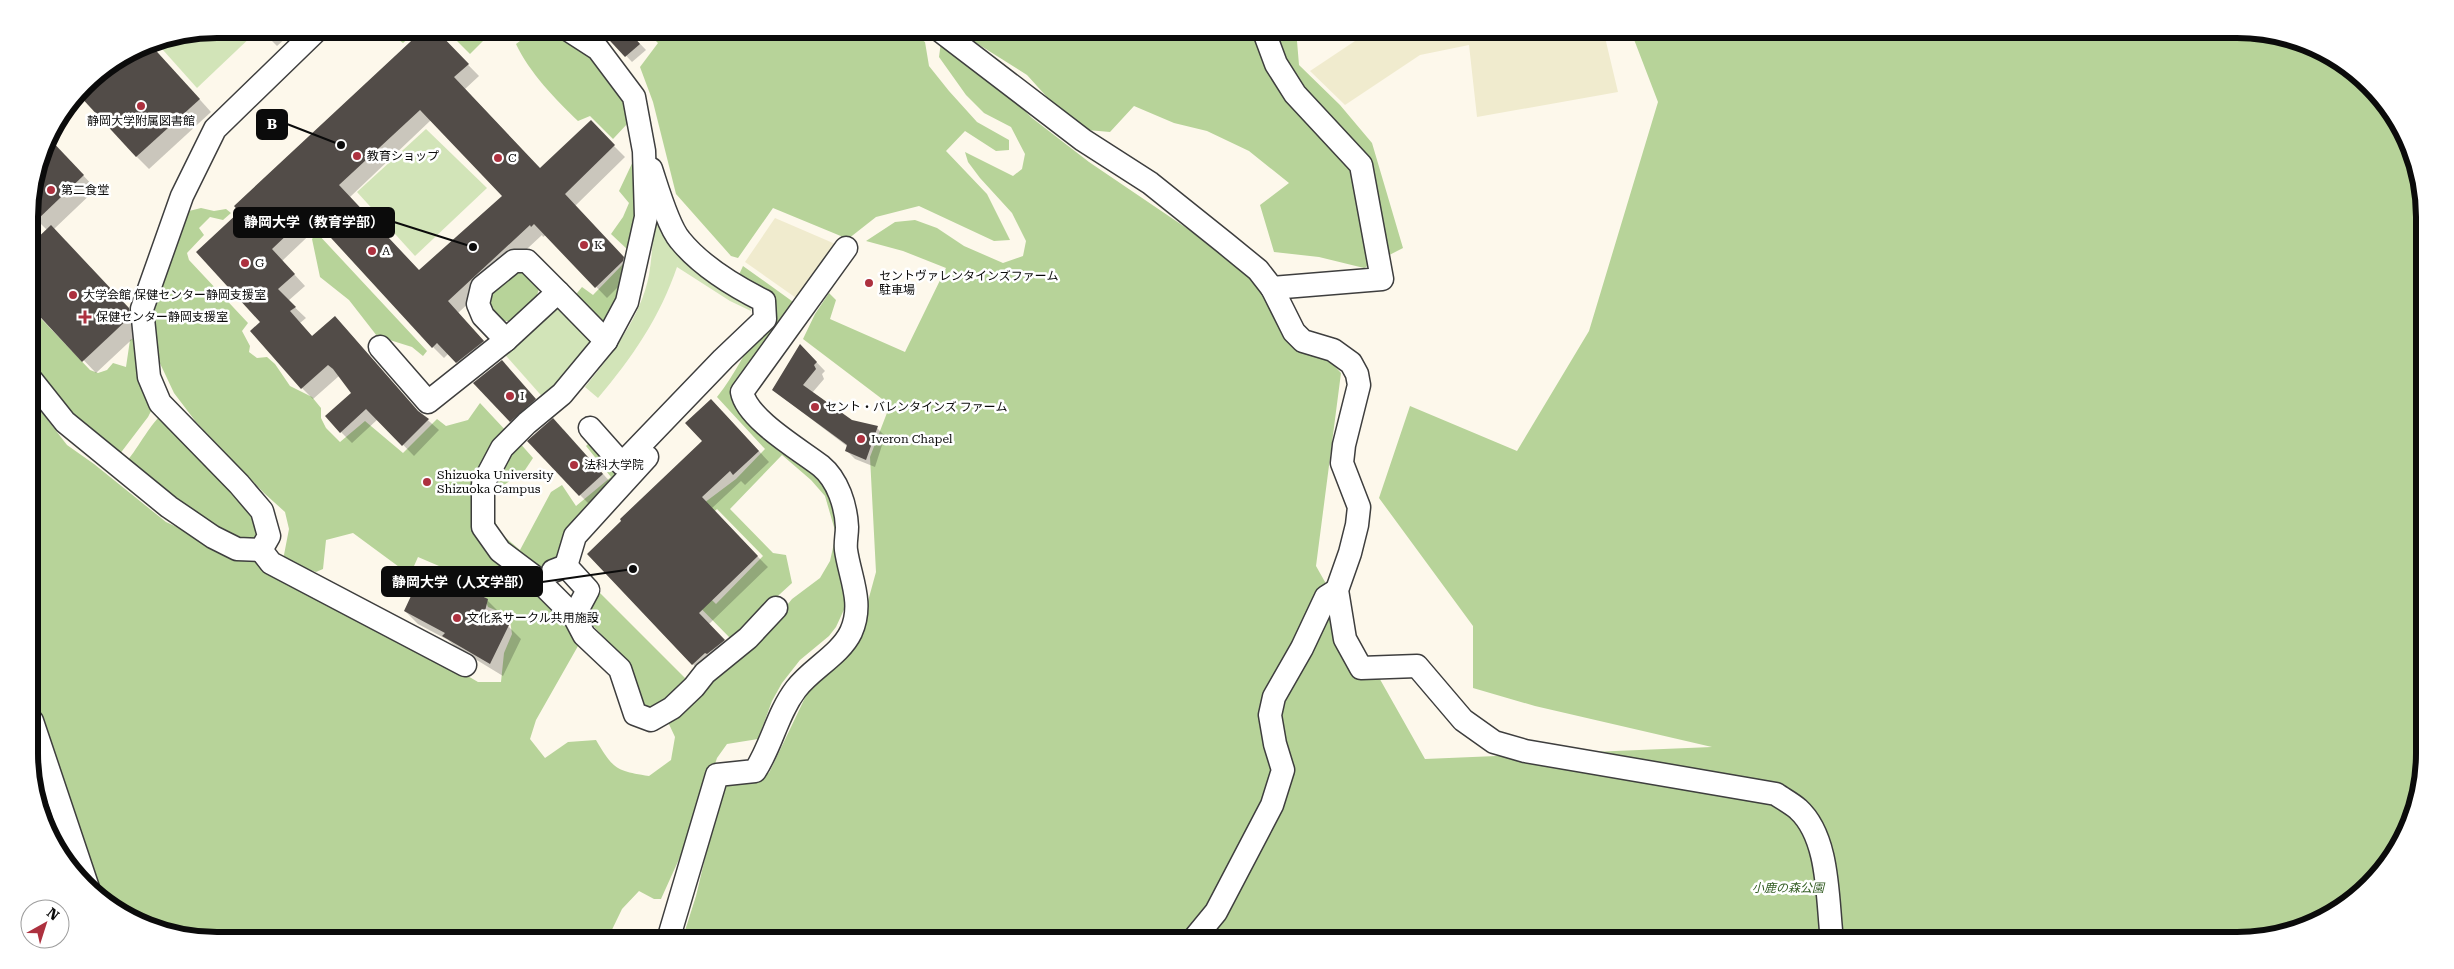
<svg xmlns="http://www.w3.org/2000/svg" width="2454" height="969" font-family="'Roboto Serif','Noto Sans JP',serif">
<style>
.farmland{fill:#f0ebce}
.green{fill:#d2e4b8}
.forest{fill:#b7d399}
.shadow{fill:#0003;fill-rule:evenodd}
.building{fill:#524c48;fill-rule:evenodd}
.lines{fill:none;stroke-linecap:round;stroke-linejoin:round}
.minor-casing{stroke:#3e3e3e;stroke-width:25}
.minor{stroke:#fff;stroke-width:22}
.poi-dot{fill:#ad313f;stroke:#fff;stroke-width:2}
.labels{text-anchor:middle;stroke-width:5;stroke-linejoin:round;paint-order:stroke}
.poi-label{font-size:12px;fill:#0b0b0b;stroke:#fff;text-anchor:start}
.park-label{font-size:12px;font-style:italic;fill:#325c22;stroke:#fff}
.rim{fill:none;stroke:#0b0b0b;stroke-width:6}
.leader{fill:none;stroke:#0b0b0b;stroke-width:2}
.callout-dot{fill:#0b0b0b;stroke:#fff;stroke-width:2}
.callout{fill:#0b0b0b;stroke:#0b0b0b;stroke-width:2}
.callout-label{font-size:14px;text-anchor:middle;font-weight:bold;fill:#fff}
</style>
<rect width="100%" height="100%" fill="#fdf8eb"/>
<g class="farmland">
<polygon points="1373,29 1603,29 1618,92 1477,117 1469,45 1420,55 1345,105 1310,71"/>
<polygon points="775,218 840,246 799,300 745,262"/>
</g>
<g class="green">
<polygon points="216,29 253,29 256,32 197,88 155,41"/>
<polygon points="426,129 487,188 415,256 357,192"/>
<path d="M 657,203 L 749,298 L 751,311 L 730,301 L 677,267 C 660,317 632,358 598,398 L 585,387 C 611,355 641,317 649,275 C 653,251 653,227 657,203 Z"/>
<polygon points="556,299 599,341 547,402 500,349"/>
</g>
<g class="forest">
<polygon points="397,29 419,29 403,43 392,35"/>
<polygon points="445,29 501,29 493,31 470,54"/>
<path d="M 536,29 L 557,29 L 600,62 L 627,107 L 628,123 L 613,139 L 590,116 L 578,121 C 556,100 529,72 516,44 Z"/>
<polygon points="644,29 906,29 925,42 929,66 949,91 977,122 1009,140 1009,150 996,151 965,131 946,151 987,194 1010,240 994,241 919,206 876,217 848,239 773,208 738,258 731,256 676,194 653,102 640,67 658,43"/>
<polygon points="954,29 1296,29 1299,65 1340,105 1372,143 1403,248 1364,268 1319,257 1274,252 1260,205 1289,183 1249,151 1207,131 1174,123 1134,106 1110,132 1076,129 1027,75"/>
<polygon points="1630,29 2238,29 2298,39 2342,61 2379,93 2411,144 2424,192 2425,753 2415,813 2387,867 2352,902 2298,930 2250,940 682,940 696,896 723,783 769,773 813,681 856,645 876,572 870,457 890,405 803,339 815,314 829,293 836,300 830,319 905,352 946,268 903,251 866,241 895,222 915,220 937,228 964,246 1003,263 1023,256 1026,241 1012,213 980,178 968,162 965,152 1013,176 1022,169 1025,154 1011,127 984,113 966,95 939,57 941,42 1000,86 1032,118 1089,162 1241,265 1341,373 1316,566 1425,759 1712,747 1535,706 1473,688 1473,626 1379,498 1410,406 1517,451 1589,331 1658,102"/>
<polygon points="636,155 640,208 627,279 603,329 573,298 582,287 593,295 623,264 628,250 611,234 623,217 629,203 619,191"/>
<path d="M 201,208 L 214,211 L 226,209 L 231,213 L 223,220 L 210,217 L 199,228 L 204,235 L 187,253 L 189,260 L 248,323 L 242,331 L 250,346 L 249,352 L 257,358 L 267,357 L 275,364 L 290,386 L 312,397 L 321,408 L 321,418 L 326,428 L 340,442 L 365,421 L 403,453 L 437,419 L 446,426 L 468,420 L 480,403 L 508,433 L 478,524 L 578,631 L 578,646 L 536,720 L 530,739 L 545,758 L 568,742 L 596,740 C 613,769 616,771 649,776 L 671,760 L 675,737 L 668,722 L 645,713 L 618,653 L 587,619 L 599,592 L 688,681 L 767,630 L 792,599 L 820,578 L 830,561 L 836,534 L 825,496 L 811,480 L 782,455 L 730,509 L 773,553 L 786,555 L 792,583 L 731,639 L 679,586 L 667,556 L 716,604 L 763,556 L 717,509 L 702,523 L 692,512 L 736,479 L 765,449 L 717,397 C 736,374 747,346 765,323 L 737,279 L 743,266 L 796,304 L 734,385 L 820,477 L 837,503 L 847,603 L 836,627 L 829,636 L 800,660 L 782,683 L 772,701 L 758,739 L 727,744 L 717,758 L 694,826 L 661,899 L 654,899 L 639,891 L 622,909 L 607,940 L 216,940 C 170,932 135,929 98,896 L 32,698 L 30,397 L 67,445 L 94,464 L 166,522 L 203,539 L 260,555 L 478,682 L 501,682 L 504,653 L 512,634 L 510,620 L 500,612 L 488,607 L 481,588 L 439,566 L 418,557 L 410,575 L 353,533 L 326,540 L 323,569 L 316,572 L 283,560 L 289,529 L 285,512 L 264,493 L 196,422 L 174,393 L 157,357 L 151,310 L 189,211 Z"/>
<polygon points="317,233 427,351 423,356 412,347 377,336 349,300 320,277 312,239"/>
<polygon points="517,270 526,271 539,289 536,298 510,321 499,321 487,311 490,293"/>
<polygon points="30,307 90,370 98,373 107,370 113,363 126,367 130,340 139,336 154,405 148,417 116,459 81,431 30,367"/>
<path d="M 164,413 L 243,491 L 261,541 C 216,544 161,488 127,461 C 139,447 151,422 164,413 Z"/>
<polygon points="660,436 569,554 538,572 490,531 494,519 500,533 520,550 551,492 562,485 576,506 611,477 586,446 594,438 612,457"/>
<polygon points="518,441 533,458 525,470 490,495 490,479"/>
<polygon points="32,743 75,876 48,835 32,789"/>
</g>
<g class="shadow">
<polygon points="260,29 296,29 277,46"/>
<path d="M 426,29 L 433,29 L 479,76 L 465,89 L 540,169 L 590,122 L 625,157 L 575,206 L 634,269 L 633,272 L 607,298 L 546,235 L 543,237 L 542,235 L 458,313 L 494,352 L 468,373 L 448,354 L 444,358 L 433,347 L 320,225 L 282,261 L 305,286 L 288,301 L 306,318 L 300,323 L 313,337 L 346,329 L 421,414 L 439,430 L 414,456 L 378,419 L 352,443 L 341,432 L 353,394 L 339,376 L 313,399 L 302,388 L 262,322 L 241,213 L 236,206 ZM 431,120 L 504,196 L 420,272 L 350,197 Z"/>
<polygon points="601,29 626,29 646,50 632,62"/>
<polygon points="148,42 211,112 149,169 136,156 92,75"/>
<polygon points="47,137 96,189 54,229 141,322 142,330 96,373 30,304 30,286 35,281 48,231 29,212"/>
<polygon points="801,346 825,371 822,374 824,379 812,393 851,421 877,428 885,436 875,467 855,459 847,451 848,447 773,390"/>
<polygon points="511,371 544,409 520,430 510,421"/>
<polygon points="722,411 769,462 745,485 741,481 711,509 768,567 709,624 734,651 703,675 589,554 704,442"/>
<polygon points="563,429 612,484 589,504 580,495"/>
<polygon points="487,600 500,613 498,620 508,626 521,639 503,676 457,648 448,640 418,624 405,611"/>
</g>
<g class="building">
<path d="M 424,29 L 435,29 L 469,64 L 454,77 L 540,168 L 591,120 L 615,145 L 565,194 L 624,257 L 623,261 L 595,288 L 534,224 L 531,227 L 530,225 L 448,301 L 484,341 L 456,363 L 437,343 L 432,348 L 309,214 L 272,249 L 295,274 L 278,289 L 296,307 L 290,311 L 312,336 L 335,316 L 418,411 L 429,419 L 402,446 L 366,409 L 340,433 L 325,416 L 351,393 L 333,369 L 328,365 L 301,389 L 250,331 L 260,322 L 196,252 L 239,212 L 234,206 ZM 420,110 L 502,196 L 419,270 L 339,185 Z"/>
<polygon points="599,29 627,29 640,44 625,57"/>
<polygon points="148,42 200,99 136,157 78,94 92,75"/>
<polygon points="47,136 84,175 36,221 29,214 29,204"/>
<polygon points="51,225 129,308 130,317 82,362 30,306 29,246"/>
<polygon points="800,344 817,362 814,365 816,369 803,385 852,420 878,426 866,460 845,451 847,445 772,390"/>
<polygon points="502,360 536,399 510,422 473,383"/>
<polygon points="711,399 759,451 733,475 730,471 702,497 758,556 699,613 725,640 707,654 705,653 692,665 587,554 621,521 620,519 702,441 685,423"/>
<polygon points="553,418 603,474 579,496 527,441"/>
<polygon points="424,568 488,599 485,611 509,625 490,664 442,636 445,633 404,611"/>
</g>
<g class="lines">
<g class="minor-casing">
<g id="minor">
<polyline points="567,29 598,49 634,97 644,151 646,217 627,302 606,341 562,394 527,423 502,448 483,484 483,527 500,551 536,578 574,616 584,635 620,669 635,714 651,720 672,708 694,687 705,673 748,638 776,608"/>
<path d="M 938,29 L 1083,140 L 1150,183 L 1225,243 L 1258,270 L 1272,288 L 1294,332 L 1303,341 L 1333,350 L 1351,363 L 1357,374 L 1359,385 L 1344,445 L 1342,463 L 1359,507 L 1357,525 L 1350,553 L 1337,590 L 1345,639 L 1361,668 L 1417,666 L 1463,720 L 1494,742 L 1525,751 L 1776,794 C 1783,799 1791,803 1798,809 C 1830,838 1827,900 1832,940"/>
<polyline points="1263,29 1276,64 1295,94 1361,165 1382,279 1272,288"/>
<polyline points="506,340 483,316 478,304 482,287 514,261 527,261 558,292"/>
<polyline points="380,347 428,402 506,340 558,292 606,341"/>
<polyline points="30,378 65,422 169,507 213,537 237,549 261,550 269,536 262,511 239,484 160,403 149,377 142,309 182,196 215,129 318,29"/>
<path d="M 590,428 L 622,464 L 723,359 L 765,319 L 764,301 C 734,286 701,266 680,240 C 668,226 657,187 651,169"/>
<polyline points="261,550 271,563 465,665"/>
<polyline points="566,566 575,536 647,457"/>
<polyline points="553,571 566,566 588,590 574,616"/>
<polyline points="32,721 88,888"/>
<path d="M 668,940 L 717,775 L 755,771 C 772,745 777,714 796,689 C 811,669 840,655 851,632 C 864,603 850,578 846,550 C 845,543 847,535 847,527 C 846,506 838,480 821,466 C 799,449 747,419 742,392 L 846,248"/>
<polyline points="1193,940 1216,912 1272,805 1283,770 1275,744 1270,715 1274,697 1302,648 1326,597 1337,590"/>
</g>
</g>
<use href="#minor" class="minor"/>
</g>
<g class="poi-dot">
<circle cx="141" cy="106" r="5"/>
<circle cx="357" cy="156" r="5"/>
<circle cx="498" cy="158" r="5"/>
<circle cx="51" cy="190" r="5"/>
<circle cx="584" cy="245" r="5"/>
<circle cx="372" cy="251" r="5"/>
<circle cx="245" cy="263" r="5"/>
<circle cx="869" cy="283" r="5"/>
<circle cx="73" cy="295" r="5"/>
<path d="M82.5 309.5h5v5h5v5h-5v5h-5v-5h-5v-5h5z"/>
<circle cx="510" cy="396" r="5"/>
<circle cx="815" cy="407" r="5"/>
<circle cx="861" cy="439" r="5"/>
<circle cx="574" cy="465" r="5"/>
<circle cx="427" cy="482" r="5"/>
<circle cx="457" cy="618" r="5"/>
</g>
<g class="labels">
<g class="poi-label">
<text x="141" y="125" text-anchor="middle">静岡大学附属図書館</text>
<text x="367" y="160">教育ショップ</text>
<text x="508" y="162">C</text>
<text x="61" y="194">第二食堂</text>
<text x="594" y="249">K</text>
<text x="382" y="255">A</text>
<text x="255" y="267">G</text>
<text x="879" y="280">セントヴァレンタインズファーム<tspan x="879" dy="14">駐車場</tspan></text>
<text x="83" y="299">大学会館 保健センター静岡支援室</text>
<text x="96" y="321">保健センター静岡支援室</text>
<text x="520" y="400">I</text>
<text x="825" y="411">セント・バレンタインズ ファーム</text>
<text x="871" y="443">Iveron Chapel</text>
<text x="584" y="469">法科大学院</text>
<text x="437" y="479">Shizuoka University<tspan x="437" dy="14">Shizuoka Campus</tspan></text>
<text x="467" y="622">文化系サークル共用施設</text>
</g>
<g class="park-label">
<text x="1788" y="892">小鹿の森公園</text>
</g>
</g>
<path d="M0 0H2454V969H0ZM217 38H2237A179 179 0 0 1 2416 217V753A179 179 0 0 1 2237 932H217A179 179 0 0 1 38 753V217A179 179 0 0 1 217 38Z" fill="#fff" fill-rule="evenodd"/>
<path class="rim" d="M217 38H2237A179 179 0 0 1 2416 217V753A179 179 0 0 1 2237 932H217A179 179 0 0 1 38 753V217A179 179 0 0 1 217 38Z"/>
<path class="leader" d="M341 145L287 124M473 247L394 222M633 569L542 582"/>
<g class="callout-dot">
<circle cx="341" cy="145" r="5"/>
<circle cx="473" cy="247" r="5"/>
<circle cx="633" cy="569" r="5"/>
</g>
<g class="callout">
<rect x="257" y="110" width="30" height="29" rx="5"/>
<rect x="234" y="208" width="160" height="29" rx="5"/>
<rect x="382" y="567" width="160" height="29" rx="5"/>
</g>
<g class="callout-label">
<text x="272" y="129">B</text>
<text x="314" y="227">静岡大学（教育学部）</text>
<text x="462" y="587">静岡大学（人文学部）</text>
</g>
<g transform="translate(45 924) rotate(39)"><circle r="24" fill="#ffffff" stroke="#9d9d9d"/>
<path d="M0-4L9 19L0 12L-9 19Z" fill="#ad313f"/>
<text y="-8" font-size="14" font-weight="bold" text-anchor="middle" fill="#0b0b0b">N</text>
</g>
</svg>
